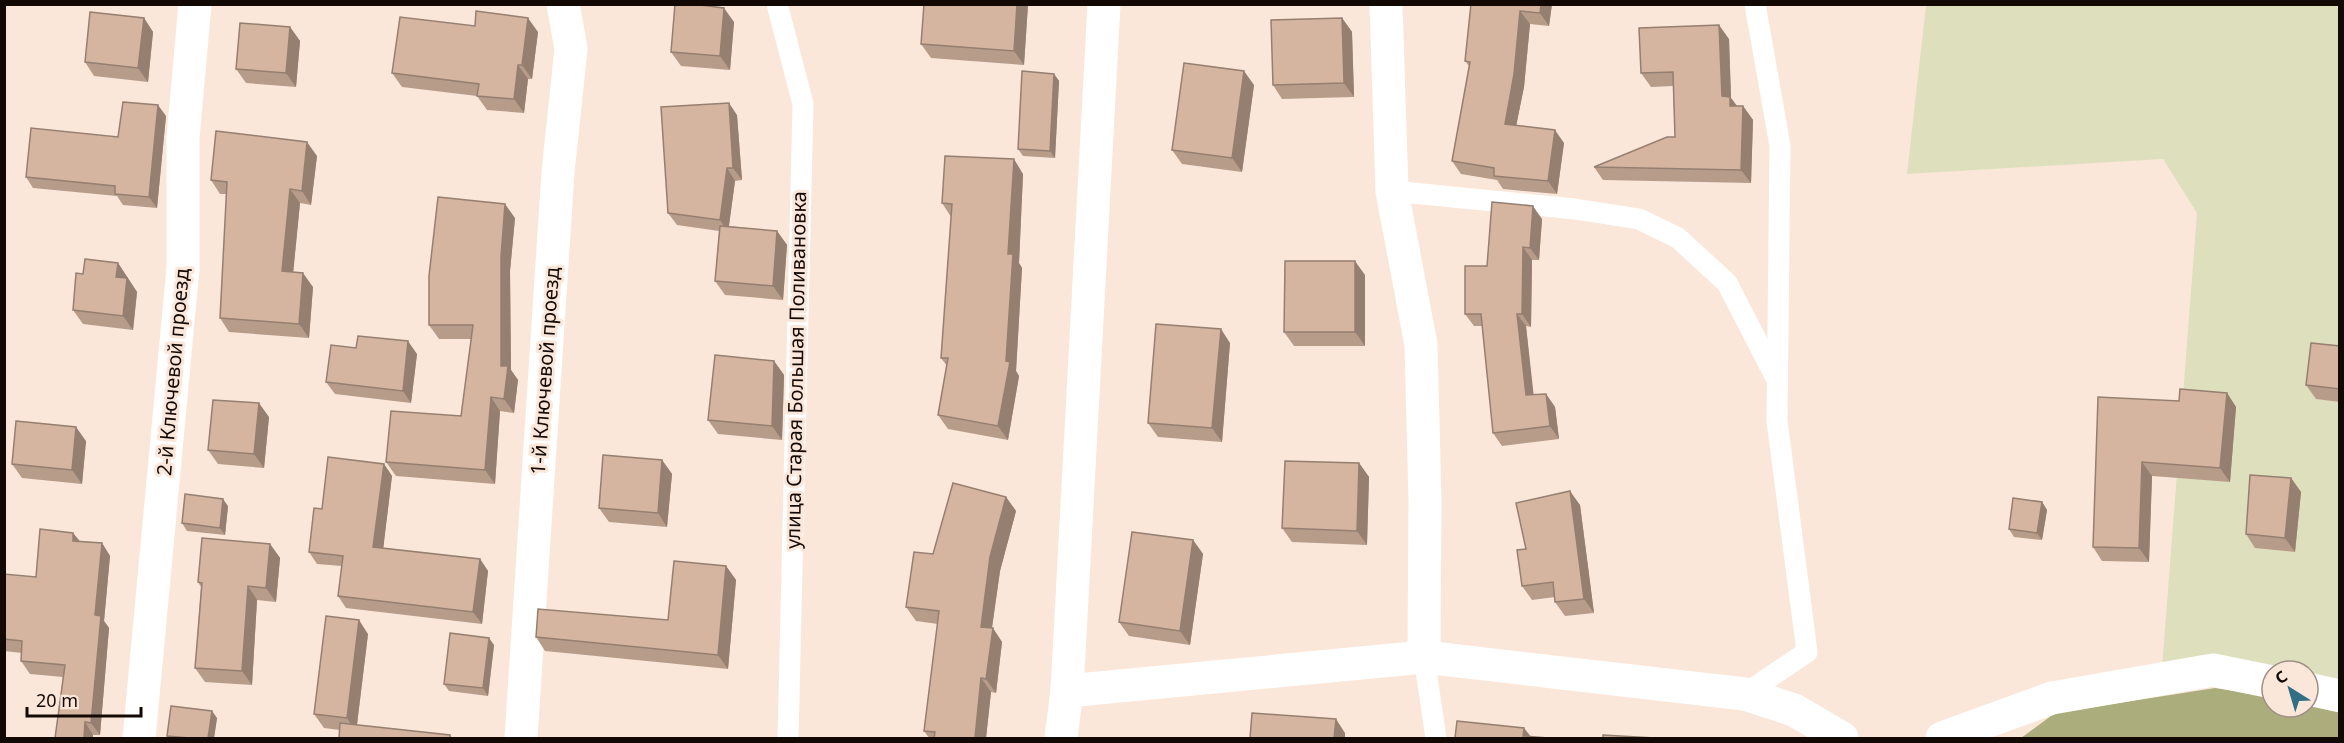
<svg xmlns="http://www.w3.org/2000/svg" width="2344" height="743" font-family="'Noto Sans',sans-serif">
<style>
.green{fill:#dee0bd}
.forest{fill:#abae7c}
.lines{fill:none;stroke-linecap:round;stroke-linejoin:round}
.lane{stroke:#fff;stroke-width:21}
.street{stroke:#fff;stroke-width:33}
.wall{fill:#b79c8a}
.shaded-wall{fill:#957f70}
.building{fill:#d5b5a0;stroke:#957f70;stroke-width:1.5}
.labels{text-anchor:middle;stroke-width:6;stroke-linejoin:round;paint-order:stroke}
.street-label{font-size:20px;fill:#130904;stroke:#fbe7da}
</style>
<rect width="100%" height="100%" fill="#fbe7da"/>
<polygon class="green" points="1926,5 2339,5 2339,685 2308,679 2308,671 2162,667 2197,213 2163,159 1907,174"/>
<polygon class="forest" points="2215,688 2272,697 2272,707 2308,707 2308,703 2339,709 2339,738 2021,738 2055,713"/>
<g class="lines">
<g class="lane">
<polyline points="777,4 803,104 788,738"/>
<polyline points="1392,191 1575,209 1639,219 1678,238 1727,283 1775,376"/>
<polyline points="1424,657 1436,738"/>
<polyline points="1745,694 1807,652 1777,421 1780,146 1755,4"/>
</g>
<g class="street">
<polyline points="1386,4 1392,191 1421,345 1425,501 1424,657"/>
<polyline points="2308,689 2340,696"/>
<polyline points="1067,691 1424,657 1745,694 1794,710 1842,738"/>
<polyline points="139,738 183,268 183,138 195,4"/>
<polyline points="521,738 558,172 571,49 563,4"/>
<polyline points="1061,738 1067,691 1104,4"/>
<polyline points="1942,738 2052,698 2213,670 2272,682"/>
</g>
</g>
<g class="wall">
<polygon points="1471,4 1552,4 1549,26 1530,24 1524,87 1516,125 1564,143 1557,194 1503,189 1497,180 1461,174 1452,161 1469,66 1465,61"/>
<polygon points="1028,5 1024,65 931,58 921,44"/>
<polygon points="144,18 153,32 148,82 94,76 85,62"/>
<polygon points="1342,18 1352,32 1354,97 1282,99 1273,85"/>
<polygon points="734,22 730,70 681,66 671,52"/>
<polygon points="475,26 538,32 532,79 528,79 524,113 487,110 477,96 402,87 392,73"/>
<polygon points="290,27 300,41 296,87 246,83 236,69"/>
<polygon points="1729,39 1731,98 1737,106 1743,106 1753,120 1751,183 1603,180 1594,167 1675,137 1673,86 1651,87 1641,73"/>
<polygon points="1054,74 1059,81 1055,158 1023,156 1018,149"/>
<polygon points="1254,85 1242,172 1182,164 1172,150"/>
<polygon points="737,115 742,180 735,181 729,226 777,231 787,245 783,300 725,295 715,281 719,231 677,225 668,213"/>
<polygon points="166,116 157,208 123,205 117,196 33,188 26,177"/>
<polygon points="317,156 311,205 300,203 293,272 313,287 309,338 229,332 220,318 227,194 220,194 211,180"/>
<polygon points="1023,174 1019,263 1022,268 1016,371 1019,376 1008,440 948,429 938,415 947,366 941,358 951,217 942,203"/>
<polygon points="515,218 510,271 511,370 518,380 514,413 500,411 495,484 396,476 386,462 461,416 471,339 439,339 429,325"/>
<polygon points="1542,219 1539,260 1532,260 1531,327 1526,326 1533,395 1546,394 1555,407 1559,439 1502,446 1493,433 1482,326 1474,326 1465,314 1487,266"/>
<polygon points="118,263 137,292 133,330 83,324 73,310 83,274"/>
<polygon points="1365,275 1365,346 1294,346 1284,332"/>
<polygon points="1230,343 1222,442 1158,437 1148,423"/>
<polygon points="2340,346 2340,402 2316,399 2306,385"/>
<polygon points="417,354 411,403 335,394 326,382"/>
<polygon points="774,361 784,375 782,440 718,434 708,420"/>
<polygon points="2227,393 2236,407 2230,482 2152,476 2149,562 2102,561 2093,547 2179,401"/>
<polygon points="269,417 264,468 218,464 208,450"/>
<polygon points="86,441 82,484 22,478 12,464"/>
<polygon points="662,460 672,474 667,527 609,522 599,508"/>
<polygon points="1359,463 1369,477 1367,545 1292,542 1282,528"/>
<polygon points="384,464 392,476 383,548 480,559 488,571 482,624 346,608 338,596 342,566 317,564 309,552 322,509"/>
<polygon points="2291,478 2301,492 2295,552 2255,548 2246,534"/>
<polygon points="1006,497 1016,511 1000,571 992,628 1002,642 996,693 991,692 986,738 929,738 924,731 938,624 916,621 906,607 933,554"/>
<polygon points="2042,502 2047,510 2042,540 2014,537 2009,529"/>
<polygon points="1580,505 1594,613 1565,616 1555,602 1555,597 1532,600 1522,586 1526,549"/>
<polygon points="228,506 225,535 187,531 182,523"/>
<polygon points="73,533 80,541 102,543 110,556 104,621 109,628 100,735 93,735 55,738 63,677 30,674 21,661 22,653 4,651 4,574 36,577"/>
<polygon points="1193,540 1203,554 1190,645 1129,636 1119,622"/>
<polygon points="270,544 280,558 276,602 257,600 252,685 205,682 195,668 201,587 198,582"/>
<polygon points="726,566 736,580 728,669 545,651 536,637 668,620"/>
<polygon points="368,634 357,725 450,735 452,738 339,738 340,730 324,728 314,714"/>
<polygon points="494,645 488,696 449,691 444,684"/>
<polygon points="217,718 214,738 169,738 167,736"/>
</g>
<g class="shaded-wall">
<polygon points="1017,4 1028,4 1024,65 1014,51"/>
<polygon points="1541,4 1552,4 1549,26 1540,13"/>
<polygon points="724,8 734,22 730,70 720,56"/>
<polygon points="1520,11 1530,24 1524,87 1514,137 1505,124"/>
<polygon points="144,18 153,32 148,82 138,68"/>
<polygon points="528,18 538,32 532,79 522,65"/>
<polygon points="1342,18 1352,32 1354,97 1344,83"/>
<polygon points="1719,25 1729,39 1731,98 1740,110 1740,120 1722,96"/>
<polygon points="290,27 300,41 296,87 286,73"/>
<polygon points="518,65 528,79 524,113 514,99"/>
<polygon points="1244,71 1254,85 1242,172 1232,158"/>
<polygon points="1054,74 1059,81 1055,158 1050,151"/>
<polygon points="729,103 737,115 742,180 733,168"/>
<polygon points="158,105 166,116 157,208 149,197"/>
<polygon points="1743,106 1753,120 1751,183 1741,170"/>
<polygon points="1555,130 1564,143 1557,194 1548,181"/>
<polygon points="307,142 317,156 311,205 302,191"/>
<polygon points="1014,159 1023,174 1019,263 1022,268 1016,371 1019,376 1008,440 998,426 1006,361 1008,254"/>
<polygon points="727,168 735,181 728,232 720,220"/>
<polygon points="290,189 300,203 292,285 282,271"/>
<polygon points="505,204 515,218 510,271 511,370 518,380 514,413 504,399 501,366 501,257"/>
<polygon points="1533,206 1542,219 1539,260 1530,248"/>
<polygon points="777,231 787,245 783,300 773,286"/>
<polygon points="1523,247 1532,260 1531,327 1522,314"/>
<polygon points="1355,261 1365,275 1365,346 1355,332"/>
<polygon points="118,263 137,292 133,330 123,316 116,277"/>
<polygon points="303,273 313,287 309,338 299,324"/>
<polygon points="1517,314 1526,326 1535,407 1526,395"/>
<polygon points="1221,329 1230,343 1222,442 1212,428"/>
<polygon points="408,341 417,354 411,403 403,391"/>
<polygon points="774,361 784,375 782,440 772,426"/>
<polygon points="2227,393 2236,407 2230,482 2220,468"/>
<polygon points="1546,394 1555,407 1559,439 1550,426"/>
<polygon points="491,397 500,411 495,484 485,470"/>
<polygon points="259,403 269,417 264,468 254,454"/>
<polygon points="76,427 86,441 82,484 72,470"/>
<polygon points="662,460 672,474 667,527 658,513"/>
<polygon points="2142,462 2152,476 2149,562 2139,548"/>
<polygon points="1359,463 1369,477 1367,545 1357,531"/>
<polygon points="384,464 392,476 382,559 373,547"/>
<polygon points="2291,478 2301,492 2295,552 2285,538"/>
<polygon points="1570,491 1580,505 1594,613 1584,599"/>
<polygon points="1006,497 1016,511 1000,571 990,641 981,627 990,557"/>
<polygon points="223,499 228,506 225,535 220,528"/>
<polygon points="2042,502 2047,510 2042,540 2037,533"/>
<polygon points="73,533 82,545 73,541"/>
<polygon points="1193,540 1203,554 1190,645 1180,631"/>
<polygon points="102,543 110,556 104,621 109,628 100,735 91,723 95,615"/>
<polygon points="270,544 280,558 276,602 266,588"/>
<polygon points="480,559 488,571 482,624 473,612"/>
<polygon points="726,566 736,580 728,669 718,655"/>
<polygon points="248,586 257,600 252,685 242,671"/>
<polygon points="359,620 368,634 356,732 347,718"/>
<polygon points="993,628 1002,642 996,693 986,679"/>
<polygon points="489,638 494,645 488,696 483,688"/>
<polygon points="981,678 991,692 986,738 975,738"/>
<polygon points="212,711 217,718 214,738 208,738"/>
<polygon points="1336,719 1345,733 1345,738 1334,738"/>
<polygon points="85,722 93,735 93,738 84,738"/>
<polygon points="1524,728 1532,738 1523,736"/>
</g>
<g class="building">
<polygon points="675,4 692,4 724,8 720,56 671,52"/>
<polygon points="924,4 1017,4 1014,51 921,44"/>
<polygon points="1471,4 1541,4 1540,13 1520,11 1514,74 1505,124 1555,130 1548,181 1494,176 1494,168 1452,161 1470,62 1465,61"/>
<polygon points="476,11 528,18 522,65 518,65 514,99 477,96 479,84 392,73 400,17 475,26"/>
<polygon points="90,12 144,18 138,68 85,62"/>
<polygon points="1342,18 1344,83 1273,85 1271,20"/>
<polygon points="240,23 290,27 286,73 236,69"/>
<polygon points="1719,25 1722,96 1730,97 1730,106 1743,106 1741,170 1594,167 1667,137 1675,137 1673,72 1641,73 1639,28"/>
<polygon points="1184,63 1244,71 1232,158 1172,150"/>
<polygon points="1022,71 1054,74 1050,151 1018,149"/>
<polygon points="123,102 158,105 149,197 115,194 115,186 26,177 31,128 118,137"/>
<polygon points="729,103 733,168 727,168 720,220 668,213 661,107"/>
<polygon points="216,131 307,142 302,191 290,189 282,271 303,273 299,324 220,318 227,182 211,180"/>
<polygon points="945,156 1014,159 1008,254 1013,254 1006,361 1010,362 998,426 938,415 948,358 941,358 952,204 942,203"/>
<polygon points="438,197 505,204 501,257 501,366 508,366 504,399 491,397 485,470 386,462 391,411 461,416 473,325 429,325 429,276"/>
<polygon points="1492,202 1533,206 1530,248 1523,247 1522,314 1517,314 1526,395 1546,394 1550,426 1493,433 1481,314 1465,314 1465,266 1487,266"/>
<polygon points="720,226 777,231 773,286 715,281"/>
<polygon points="85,259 118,263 116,277 127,278 123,316 73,310 76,273 83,274"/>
<polygon points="1285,261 1355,261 1355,332 1284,332"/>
<polygon points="1156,324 1221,329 1212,428 1148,423"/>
<polygon points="358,336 408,341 403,391 326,382 331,345 356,348"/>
<polygon points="2311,343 2340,346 2340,389 2306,385"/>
<polygon points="715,355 774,361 772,426 708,420"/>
<polygon points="2180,389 2227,393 2220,468 2142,462 2139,548 2093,547 2098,397 2179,401"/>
<polygon points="213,400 259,403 254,454 208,450"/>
<polygon points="16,421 76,427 72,470 12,464"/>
<polygon points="603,455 662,460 658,513 599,508"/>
<polygon points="328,457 384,464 373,547 480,559 473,612 338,596 343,556 309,552 314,508 322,509"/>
<polygon points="1285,461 1359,463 1357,531 1282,528"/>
<polygon points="2250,475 2291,478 2285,538 2246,534"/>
<polygon points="953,483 1006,497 990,557 981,627 993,628 986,679 981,678 975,738 934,738 935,732 924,731 939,611 906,607 914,552 933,554"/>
<polygon points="1570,491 1584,599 1555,602 1553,582 1522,586 1517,550 1526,549 1516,503"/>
<polygon points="185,494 223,499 220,528 182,523"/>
<polygon points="2013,498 2042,502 2037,533 2009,529"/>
<polygon points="40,529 73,533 73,541 102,543 95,615 101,616 91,723 85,722 84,738 55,738 65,665 21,661 22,641 4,639 4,574 36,577"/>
<polygon points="1132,532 1193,540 1180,631 1119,622"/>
<polygon points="202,538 270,544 266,588 248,586 242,671 195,668 202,583 198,582"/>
<polygon points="674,561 726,566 718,655 536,637 538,609 668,620"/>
<polygon points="326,616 359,620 347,718 314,714"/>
<polygon points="450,633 489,638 483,688 444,684"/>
<polygon points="171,706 212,711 208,738 189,738 167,736"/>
<polygon points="1252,713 1336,719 1334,738 1250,738"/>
<polygon points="1457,721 1524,728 1523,736 1548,738 1455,738"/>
<polygon points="340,723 450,735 450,738 339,738"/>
<polygon points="1603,735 1655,738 1603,738"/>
</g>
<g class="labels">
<g class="street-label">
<text transform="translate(796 370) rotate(-89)" y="7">улица Старая Большая Поливановка</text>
<text transform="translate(545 371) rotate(-86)" y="7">1-й Ключевой проезд</text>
<text transform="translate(173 372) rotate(-85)" y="7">2-й Ключевой проезд</text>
</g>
</g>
<rect width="2344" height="743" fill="none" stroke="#130904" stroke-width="12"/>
<g transform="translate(2290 689) rotate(323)"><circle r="28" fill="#fbe7da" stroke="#9e8e84" stroke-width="1.5"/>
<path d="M0-4.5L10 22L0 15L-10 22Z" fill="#316f85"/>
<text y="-9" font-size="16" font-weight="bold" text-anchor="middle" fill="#130904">С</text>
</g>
<path d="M27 707v9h114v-9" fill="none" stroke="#130904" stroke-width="3"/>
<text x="36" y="707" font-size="18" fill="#130904" stroke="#fbe7da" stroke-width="4.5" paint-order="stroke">20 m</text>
</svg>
